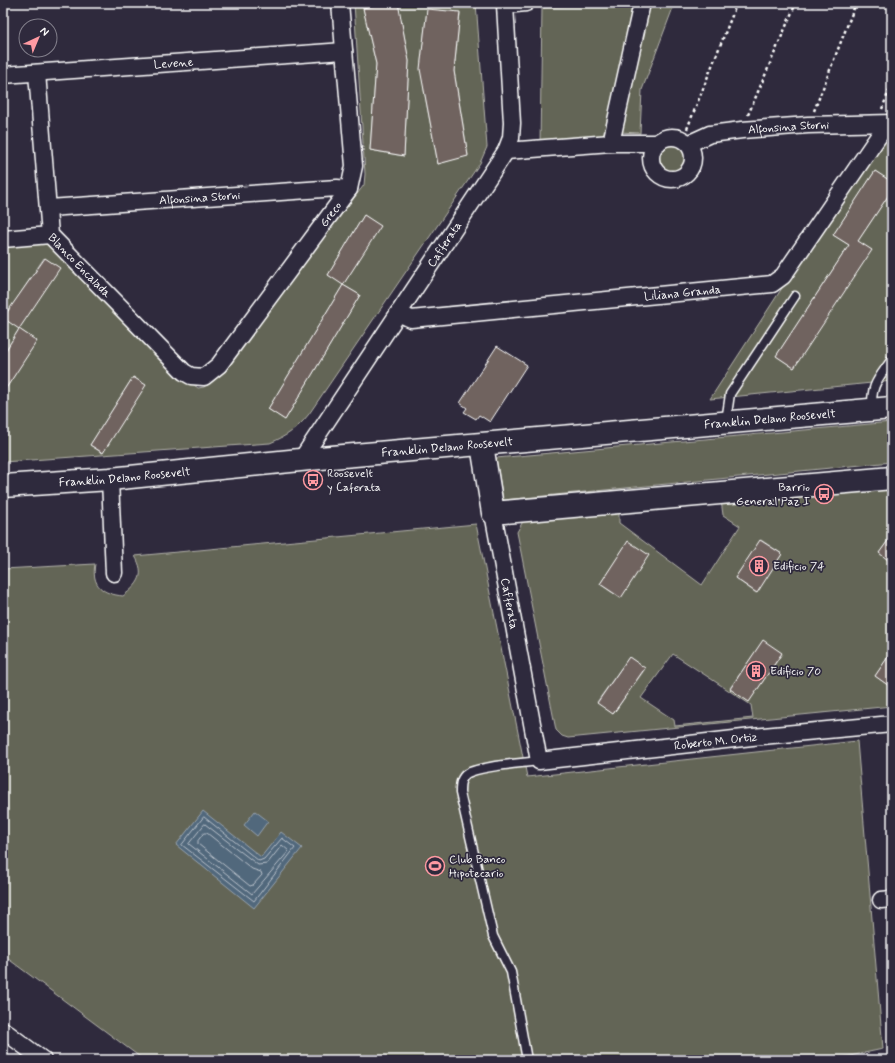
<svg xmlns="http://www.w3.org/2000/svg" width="895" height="1063" font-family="Mynerve,sans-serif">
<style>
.green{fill:#646556;stroke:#b2b2aa;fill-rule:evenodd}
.water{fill:#51677c;stroke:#97a4b0}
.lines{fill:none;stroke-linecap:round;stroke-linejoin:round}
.shore{stroke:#b9c2cb;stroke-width:1}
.building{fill:#70645f;stroke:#fff}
.lane-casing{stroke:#fff;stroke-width:11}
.street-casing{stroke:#fff;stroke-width:19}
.secondary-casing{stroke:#fff;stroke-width:25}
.path{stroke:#fff;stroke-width:2.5;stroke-dasharray:3 3;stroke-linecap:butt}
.lane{stroke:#2f2a3d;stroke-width:8}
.street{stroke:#2f2a3d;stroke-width:16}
.secondary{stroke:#2f2a3d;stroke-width:22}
.labels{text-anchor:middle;stroke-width:3.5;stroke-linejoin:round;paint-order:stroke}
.street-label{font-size:12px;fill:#fff;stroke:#2f2a3d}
.poi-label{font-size:12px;fill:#fff;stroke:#2f2a3d;text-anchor:start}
</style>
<rect width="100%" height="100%" fill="#2f2a3d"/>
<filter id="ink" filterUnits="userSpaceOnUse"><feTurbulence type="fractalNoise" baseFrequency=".025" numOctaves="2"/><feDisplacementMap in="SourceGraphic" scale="8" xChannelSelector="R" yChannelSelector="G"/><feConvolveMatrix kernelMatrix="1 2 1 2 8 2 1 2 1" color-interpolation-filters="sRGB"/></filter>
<g filter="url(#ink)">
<g class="green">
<path d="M 354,3 L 387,3 L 363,8 L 376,64 L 370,150 L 404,156 L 409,61 L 398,3 L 476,3 L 487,147 L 480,163 L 309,414 C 297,429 287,436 270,443 L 3,462 L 3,393 L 36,341 L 19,329 L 3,355 L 3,241 L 49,239 L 186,379 L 198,388 L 204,387 L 213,381 L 364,185 L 365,174 ZM 427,9 L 460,13 L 454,71 L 468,155 L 438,164 L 424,90 L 421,61 ZM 364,215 L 380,226 L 343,284 L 328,275 ZM 44,258 L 59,268 L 4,318 ZM 343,285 L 360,295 L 285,420 L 268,409 ZM 133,377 L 145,385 L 102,453 L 90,445 Z"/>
<polygon points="591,3 639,3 608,137 540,145 542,8"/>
<polygon points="646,3 674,5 642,90 640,133 619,132"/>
<polygon points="892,131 892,182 875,171 833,235 849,245 776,356 794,368 858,241 892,190 892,381 710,399 784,285 886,135"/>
<circle cx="672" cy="158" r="17"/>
<polygon points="892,422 892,462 503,500 496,458"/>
<path d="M 892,485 L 892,535 L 879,553 L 892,563 L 892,651 L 875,676 L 892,688 L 892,706 L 568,738 L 562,736 L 556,730 L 517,532 L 526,516 ZM 721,500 L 723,515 L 740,526 L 702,585 L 619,523 L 619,509 ZM 761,540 L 782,554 L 756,593 L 735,578 ZM 628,542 L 621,598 L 620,598 L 600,584 ZM 763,641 L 782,654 L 749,701 L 730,688 ZM 673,654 L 751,705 L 753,718 L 675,726 L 674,720 L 641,698 ZM 629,657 L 645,669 L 613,714 L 597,702 Z"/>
<path d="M 476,524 L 527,777 L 857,741 L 883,1049 L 831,1060 L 144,1060 L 3,955 L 3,569 L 95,564 C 91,586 103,594 123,596 C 139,584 146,575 135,556 Z"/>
</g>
<g class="water">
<polygon points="203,811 261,857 281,832 302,848 254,908 176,845"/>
<polygon points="255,811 268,821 257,836 244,825"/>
</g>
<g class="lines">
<g class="shore">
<polygon points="204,817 259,861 264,859 282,838 295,848 254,901 182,845"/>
<polygon points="205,824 258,865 267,864 282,845 289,851 252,894 189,844"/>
<polygon points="204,833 207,833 252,869 261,872 262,875 253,885 250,886 198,844 198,841"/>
</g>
</g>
<g class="building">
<polygon points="387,3 398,3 409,61 404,156 370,150 376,64 363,8"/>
<polygon points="427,9 460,12 454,71 468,156 438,164 420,69"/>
<polygon points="875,171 892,182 892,190 858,241 872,250 794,368 776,356 849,245 833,235"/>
<polygon points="364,215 381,226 343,285 328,275"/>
<polygon points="45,258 60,268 19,329 3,318"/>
<polygon points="343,285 360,295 285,420 268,409"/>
<polygon points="19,329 37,341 3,393 3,355"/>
<polygon points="497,346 527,365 490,422 479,415 476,419 464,412 467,408 460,403"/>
<polygon points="133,377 146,385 103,453 90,445"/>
<polygon points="892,535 892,563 879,553"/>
<polygon points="760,540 782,554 757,593 735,578"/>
<polygon points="628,541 649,555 621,598 600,584"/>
<polygon points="763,640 782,653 749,702 730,689"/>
<polygon points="892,651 892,688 875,676"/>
<polygon points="629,657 645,668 613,714 597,703"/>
</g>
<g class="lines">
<g class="lane-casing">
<g id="lane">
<path d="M 873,409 C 869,386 880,377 892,359"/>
<polyline points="726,421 730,394 795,296"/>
<path d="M 527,1060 L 511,972 L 493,936 L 460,793 C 460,786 460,780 465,775 C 474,766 525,763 539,761"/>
</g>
</g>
<g class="street-casing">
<g id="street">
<path id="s1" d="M 37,73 L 50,235 L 184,372 L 191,376 L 204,377 L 219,365 L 349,189 L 354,166 L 340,3"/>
<path id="s2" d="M 3,75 L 344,51"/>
<circle cx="672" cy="158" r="21"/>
<polyline points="611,143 642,3"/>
<path id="s3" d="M 688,144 L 710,134 L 742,130 L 808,125 L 892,123"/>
<polyline points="506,151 611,143 658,143"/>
<path id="s4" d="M 49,208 L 337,188 L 349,189"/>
<polyline points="3,239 50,235"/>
<path id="s5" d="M 398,313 L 411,319 L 772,284 L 783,276 L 887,124"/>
<path id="s6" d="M 301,460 L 506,151 L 511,138 L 512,123 L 505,5 L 526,3"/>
<polyline points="110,479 114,573"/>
<path id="s7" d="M 493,513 L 539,761 L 752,737 L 892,724"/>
<polyline points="881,900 892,899"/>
<polyline points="3,1030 43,1060"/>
</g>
</g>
<g class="secondary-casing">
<g id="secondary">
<polyline points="482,445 493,513 892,478"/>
<path id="s8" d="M 3,486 L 110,479 L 320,458 L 892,408"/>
</g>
</g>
<g class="path">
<polyline points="882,109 892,83"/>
<polyline points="814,111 856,3"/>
<polyline points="748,115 796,3"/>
<polyline points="687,129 737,3"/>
</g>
<use href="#lane" class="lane"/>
<use href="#street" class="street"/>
<use href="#secondary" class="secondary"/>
</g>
</g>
<defs>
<g id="bus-ring" transform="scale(1)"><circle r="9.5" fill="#2f2a3d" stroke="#ff9aa2" stroke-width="1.5"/><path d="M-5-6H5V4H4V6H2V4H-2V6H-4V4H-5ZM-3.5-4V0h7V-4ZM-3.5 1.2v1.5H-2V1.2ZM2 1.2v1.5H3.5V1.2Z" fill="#ff9aa2"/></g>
<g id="building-ring" transform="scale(1)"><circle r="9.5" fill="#2f2a3d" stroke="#ff9aa2" stroke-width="1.5"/><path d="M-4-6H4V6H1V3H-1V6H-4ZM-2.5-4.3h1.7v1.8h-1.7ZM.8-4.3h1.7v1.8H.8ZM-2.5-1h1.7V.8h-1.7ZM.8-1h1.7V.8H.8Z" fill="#ff9aa2"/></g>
<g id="stadium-ring" transform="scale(1)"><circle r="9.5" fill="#2f2a3d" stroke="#ff9aa2" stroke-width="1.5"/><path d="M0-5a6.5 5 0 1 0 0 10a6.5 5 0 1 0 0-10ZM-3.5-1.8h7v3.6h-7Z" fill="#ff9aa2"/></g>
</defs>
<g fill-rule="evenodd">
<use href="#bus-ring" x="313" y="480"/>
<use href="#bus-ring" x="824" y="494"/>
<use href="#building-ring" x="759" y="566"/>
<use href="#building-ring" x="756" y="671"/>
<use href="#stadium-ring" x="435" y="866"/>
</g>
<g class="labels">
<g class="street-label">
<text dy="4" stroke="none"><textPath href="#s2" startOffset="171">Levene</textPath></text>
<text dy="4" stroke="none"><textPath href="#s3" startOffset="103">Alfonsina Storni</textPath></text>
<text dy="4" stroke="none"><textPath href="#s4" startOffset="151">Alfonsina Storni</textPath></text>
<text dy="4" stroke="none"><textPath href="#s1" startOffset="582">Greco</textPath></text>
<text dy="4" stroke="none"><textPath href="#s6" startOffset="259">Cafferata</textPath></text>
<text dy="4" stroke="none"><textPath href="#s1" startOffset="205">Blanco Encalada</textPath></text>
<text dy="4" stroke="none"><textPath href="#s5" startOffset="287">Liliana Granda</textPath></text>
<text dy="4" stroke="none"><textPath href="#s8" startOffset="770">Franklin Delano Roosevelt</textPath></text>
<text dy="4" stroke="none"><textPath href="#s8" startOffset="446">Franklin Delano Roosevelt</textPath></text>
<text dy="4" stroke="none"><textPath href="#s8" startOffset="122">Franklin Delano Roosevelt</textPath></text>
<text dy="4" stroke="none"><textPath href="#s7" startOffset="92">Cafferata</textPath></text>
<text dy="4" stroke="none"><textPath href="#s7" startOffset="430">Roberto M. Ortiz</textPath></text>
</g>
<g class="poi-label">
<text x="327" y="477">Roosevelt<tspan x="327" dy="14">y Caferata</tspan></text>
<text x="810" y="491" text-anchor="end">Barrio<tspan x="810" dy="14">General Paz I</tspan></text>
<text x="773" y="570">Edificio 74</text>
<text x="770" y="675">Edificio 70</text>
<text x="449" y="863">Club Banco<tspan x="449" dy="14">Hipotecario</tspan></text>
</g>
</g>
<rect width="895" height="1063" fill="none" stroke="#2f2a3d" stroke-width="16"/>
<rect x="8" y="8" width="879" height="1047" fill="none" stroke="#fff" stroke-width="1.5" filter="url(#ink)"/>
<g transform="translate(38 38) rotate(44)"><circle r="19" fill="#2f2a3d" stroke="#827f8b"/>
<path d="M0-3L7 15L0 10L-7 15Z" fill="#ff9aa2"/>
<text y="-6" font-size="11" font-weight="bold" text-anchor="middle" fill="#ffffff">N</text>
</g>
</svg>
